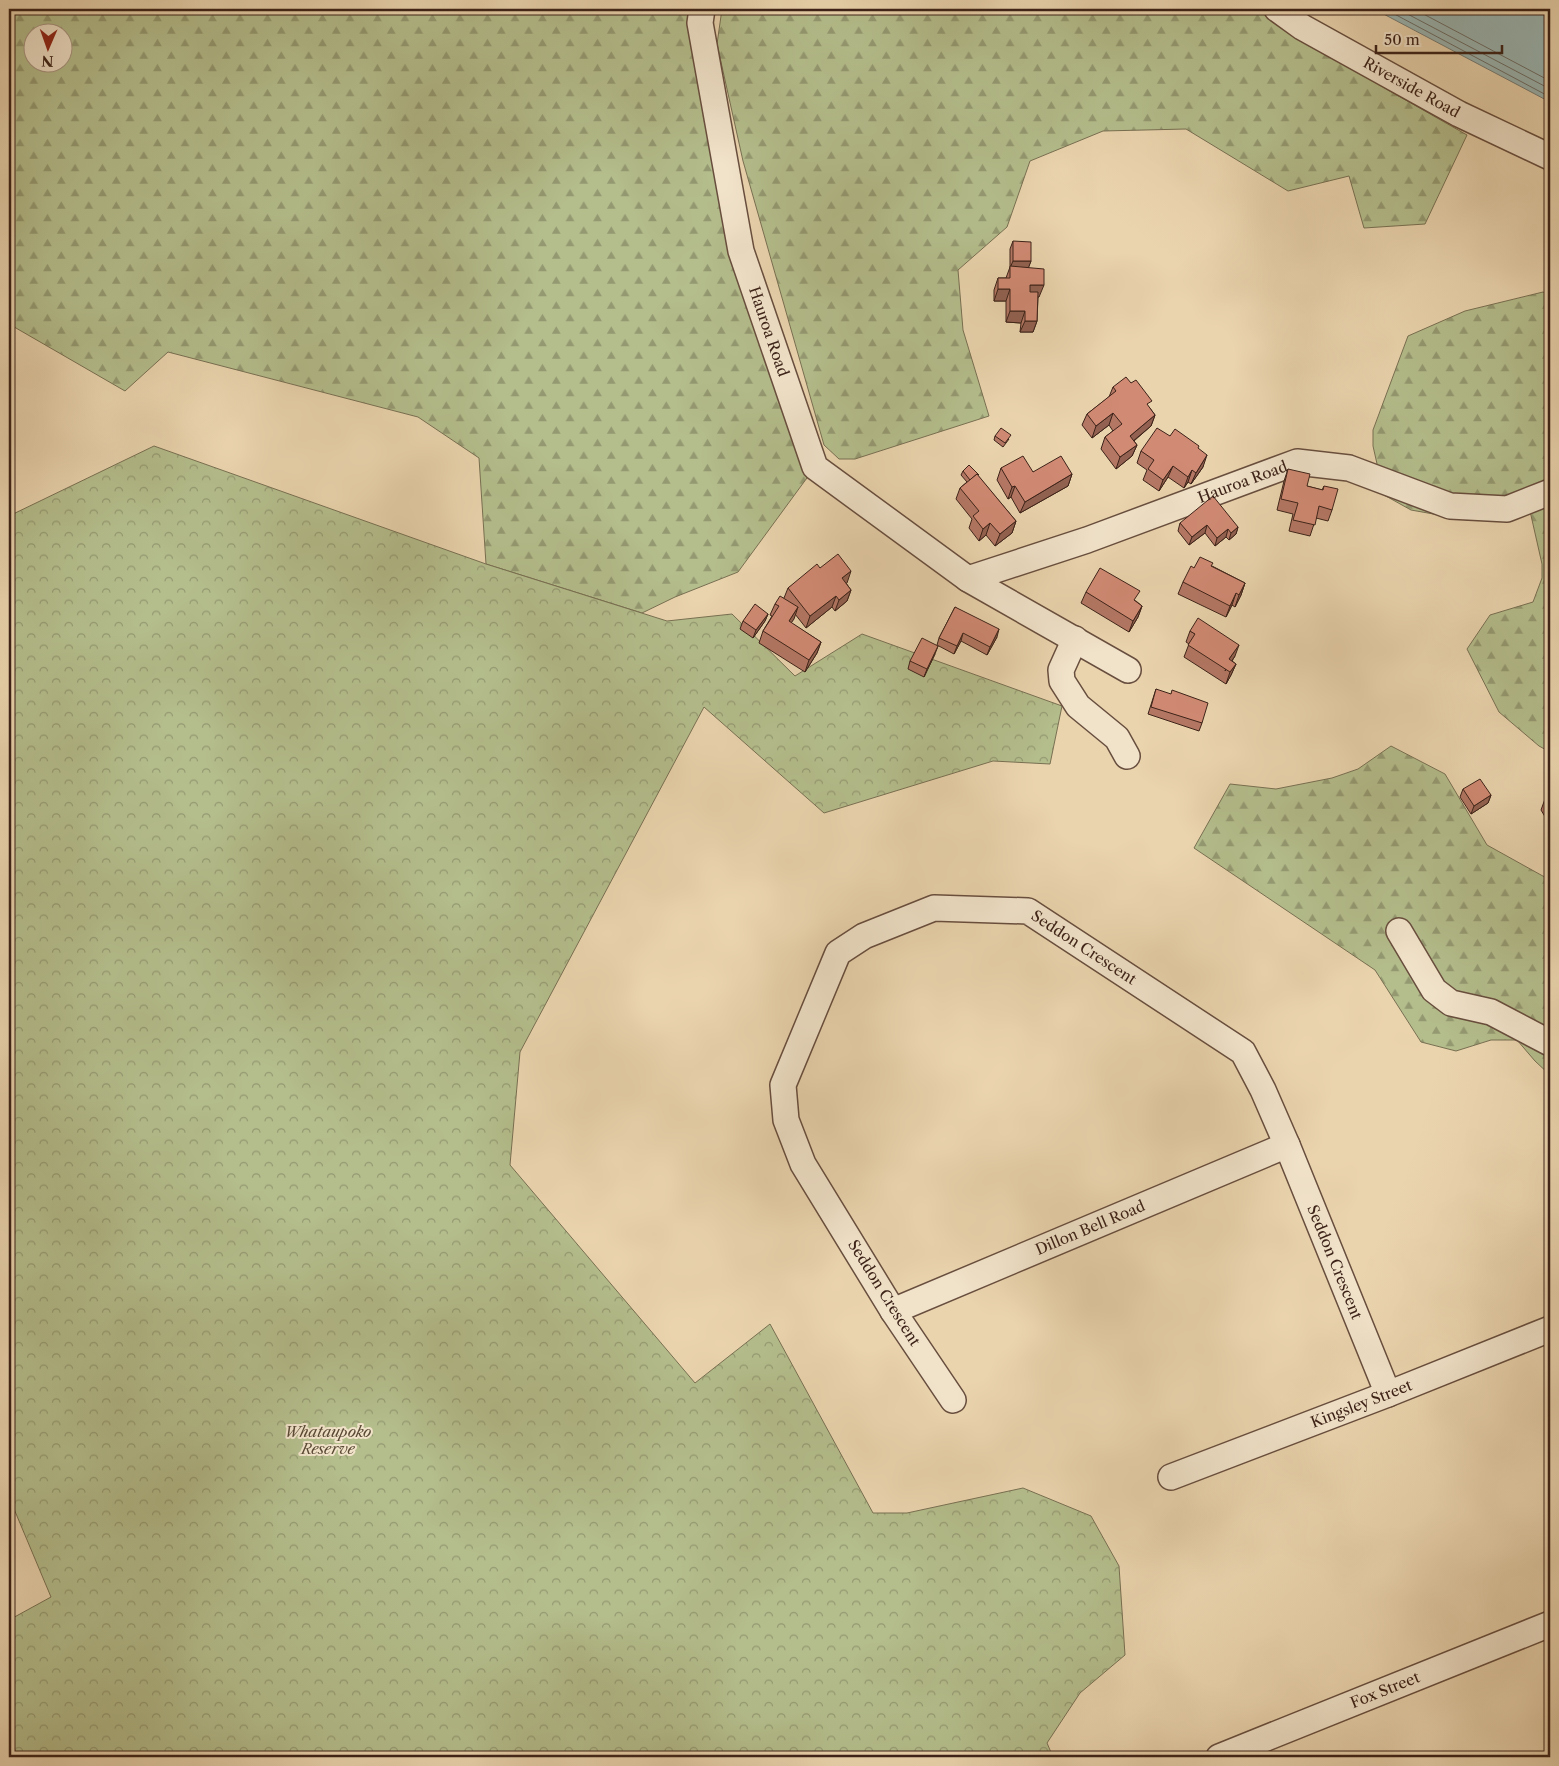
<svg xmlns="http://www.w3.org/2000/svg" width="1559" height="1766" font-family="'Libre Caslon Text',serif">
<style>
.forest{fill:url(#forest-firs);stroke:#787052;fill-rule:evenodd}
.park{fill:url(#park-crowns);stroke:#787052}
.water{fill:#9ab6b3;stroke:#747b75}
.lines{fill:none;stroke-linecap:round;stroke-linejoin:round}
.shore{stroke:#6b6c66;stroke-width:1}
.minor-casing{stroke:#684e3e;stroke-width:28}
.minor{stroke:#f1e3ca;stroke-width:25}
.wall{fill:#b47764;stroke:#3c2218}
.shaded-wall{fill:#926151;stroke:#3c2218}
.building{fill:#d18a74;stroke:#3c2218}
.labels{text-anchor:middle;stroke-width:4;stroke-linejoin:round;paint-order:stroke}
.street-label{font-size:15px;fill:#3c2218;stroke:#f1e3ca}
.park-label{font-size:15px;font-style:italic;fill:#5a4935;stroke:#f1e3ca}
</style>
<defs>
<pattern id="forest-firs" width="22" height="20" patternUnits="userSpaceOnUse" patternTransform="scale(1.25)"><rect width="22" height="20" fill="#b4bd8c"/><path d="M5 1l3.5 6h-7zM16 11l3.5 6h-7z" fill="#949971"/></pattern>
<pattern id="park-crowns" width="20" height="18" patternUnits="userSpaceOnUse" patternTransform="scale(1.25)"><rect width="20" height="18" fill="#b4bd8c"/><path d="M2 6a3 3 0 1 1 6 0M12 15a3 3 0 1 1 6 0" fill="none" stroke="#949971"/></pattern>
</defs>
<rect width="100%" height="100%" fill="#ead4ae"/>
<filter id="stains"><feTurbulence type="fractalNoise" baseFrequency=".004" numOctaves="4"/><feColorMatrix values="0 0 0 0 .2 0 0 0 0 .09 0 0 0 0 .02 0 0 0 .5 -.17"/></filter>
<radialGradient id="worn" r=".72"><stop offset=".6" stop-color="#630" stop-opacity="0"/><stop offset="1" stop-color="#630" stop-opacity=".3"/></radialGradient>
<g class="forest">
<path d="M 9,9 L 702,9 L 741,251 L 815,467 L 738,572 L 675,597 L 642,613 L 486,564 L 479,458 L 418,417 L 168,352 L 125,391 L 9,324 ZM 32,32 L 62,32 L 62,62 L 32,62 Z"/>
<polygon points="722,9 1259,9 1388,90 1467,135 1425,224 1364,228 1349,176 1288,191 1186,129 1103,131 1030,161 1007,227 958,270 963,330 989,416 855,459 839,459 824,445 743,161 717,44"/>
<polygon points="1543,292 1550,295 1550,752 1539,746 1499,712 1467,649 1490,615 1533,602 1542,578 1542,564 1530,511 1523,513 1467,520 1411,510 1384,495 1373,446 1373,430 1408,336 1465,311"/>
<polygon points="1391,746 1445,774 1487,845 1550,880 1550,1075 1535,1061 1517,1040 1491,1040 1456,1051 1421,1042 1375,970 1194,848 1230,784 1276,789 1332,778 1358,769"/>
</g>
<polygon class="park" points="154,446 486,564 667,621 732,614 795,676 862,634 1062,706 1050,764 993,761 824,813 704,707 520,1052 510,1165 695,1383 770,1324 873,1513 907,1513 1023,1488 1091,1516 1119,1566 1125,1655 1080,1693 1047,1743 1053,1757 9,1757 9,1620 51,1597 9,1497 9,516"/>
<polygon class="water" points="1375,9 1550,9 1550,102 1376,10"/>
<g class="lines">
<g class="shore">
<polyline points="1385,9 1550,97"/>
<polyline points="1398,9 1550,89"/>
<polyline points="1414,9 1550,81"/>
</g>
<g class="minor-casing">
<g id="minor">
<path id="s1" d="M 702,9 L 700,23 L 741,251 L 815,467 L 968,579 L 1087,540 L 1297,462 L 1349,468 L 1450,506 L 1507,509 L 1550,492"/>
<path id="s2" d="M 1277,9 L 1302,27 L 1459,114 L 1550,157"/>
<polyline points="968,579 1128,670"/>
<polyline points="1075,639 1061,670 1062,681 1078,706 1117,738 1127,756"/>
<polyline points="1399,931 1434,990 1451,1003 1491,1012 1550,1043"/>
<path id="s3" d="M 893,1311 L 1287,1145"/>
<path id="s4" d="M 953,1400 L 893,1311 L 803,1164 L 786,1120 L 783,1085 L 838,953 L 864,936 L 934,908 L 1028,911 L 1243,1052 L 1263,1090 L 1287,1145 L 1388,1394"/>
<path id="s5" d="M 1171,1477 L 1388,1394 L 1550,1329"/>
<path id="s6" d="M 1219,1757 L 1550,1624"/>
</g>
</g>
<use href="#minor" class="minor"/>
</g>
<g class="wall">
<polygon points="1013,241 1031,261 1028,268 1039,297 1038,297 1037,321 1033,332 1020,332 1021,323 1006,322 1006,301 994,301 994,290 998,278 1006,278 1010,267 1010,249"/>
<polygon points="1113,387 1149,407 1155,415 1151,426 1134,441 1137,445 1132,456 1116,469 1101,449 1105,437 1113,431 1109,425 1092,438 1082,425 1087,414 1109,397"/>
<polygon points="995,436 1009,439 1003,447 994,440"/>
<polygon points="1170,436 1198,449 1203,467 1191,484 1188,482 1184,488 1168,477 1159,491 1143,480 1147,470 1137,463 1141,451"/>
<polygon points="1001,468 1033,472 1072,474 1068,486 1020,513 1011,497 1008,499 997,480"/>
<polygon points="1288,469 1307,486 1322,490 1324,486 1332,510 1328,521 1316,518 1310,536 1289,531 1293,514 1277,510 1284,481"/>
<polygon points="963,471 978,476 1016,521 1012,533 995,546 986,535 979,541 969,528 972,519 956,499 960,488 967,482 961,475"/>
<polygon points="1180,523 1238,527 1236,534 1229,540 1226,537 1215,546 1205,533 1189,545 1178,531"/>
<polygon points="1212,566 1245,583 1241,595 1235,607 1232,605 1226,617 1178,594 1183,582 1194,568"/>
<polygon points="820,568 847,583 846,583 851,590 847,601 835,611 832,607 806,628 795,614 791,623 821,642 817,653 805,672 759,643 763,631 772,616 770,615 775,604 784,598 788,588"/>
<polygon points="1086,592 1136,601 1142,606 1138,617 1129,632 1081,603"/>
<polygon points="955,607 997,637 987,655 961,641 954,654 937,645 939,638"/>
<polygon points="768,614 765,621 753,638 740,629 743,621"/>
<polygon points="1190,631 1235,656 1232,661 1236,664 1231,675 1226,684 1184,657 1189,644 1186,642"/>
<polygon points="935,654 924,677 908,669 910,661"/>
<polygon points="1156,689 1202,723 1199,731 1148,714"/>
<polygon points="1463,789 1491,795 1488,803 1471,814 1460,797"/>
<polygon points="1550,796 1550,825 1541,810 1545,799"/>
</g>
<g class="shaded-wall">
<polygon points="1013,261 1031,261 1028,269 1010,268"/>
<polygon points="1030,285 1044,285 1039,297 1026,296"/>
<polygon points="998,289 1010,289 1006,301 994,301"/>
<polygon points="1010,311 1025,311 1021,323 1006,322"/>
<polygon points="1025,321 1037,321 1033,332 1020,332"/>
<polygon points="1113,413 1109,425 1092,438 1096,426"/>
<polygon points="1155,415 1151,426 1126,447 1130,436"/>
<polygon points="1137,445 1132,456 1116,469 1120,457"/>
<polygon points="1207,455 1203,467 1191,484 1196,473"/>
<polygon points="1173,466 1168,477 1159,491 1163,480"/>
<polygon points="1192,470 1188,482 1184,488 1188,477"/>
<polygon points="1072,474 1068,486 1020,513 1025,502"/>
<polygon points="1015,486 1011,497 1008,499 1012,487"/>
<polygon points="1016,521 1012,533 995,546 1000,534"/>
<polygon points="990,523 986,535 979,541 983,529"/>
<polygon points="1207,525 1205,533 1189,545 1192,537"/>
<polygon points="1238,527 1236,534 1229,540 1231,533"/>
<polygon points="1228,529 1226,537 1215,546 1217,538"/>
<polygon points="851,571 847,583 838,590 842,578"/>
<polygon points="1245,583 1241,595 1235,607 1239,595"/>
<polygon points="851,590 847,601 835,611 839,600"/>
<polygon points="1236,593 1232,605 1226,617 1230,606"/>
<polygon points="836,596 832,607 806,628 810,616"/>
<polygon points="1142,606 1138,617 1129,632 1133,621"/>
<polygon points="798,607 794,619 784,633 789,621"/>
<polygon points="768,614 765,621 753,638 756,630"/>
<polygon points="999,629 997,637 987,655 990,647"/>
<polygon points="963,633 961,641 954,654 957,646"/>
<polygon points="821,642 817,653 805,672 809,660"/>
<polygon points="1239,645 1235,656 1225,671 1229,659"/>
<polygon points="938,646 935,654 924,677 927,669"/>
<polygon points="1236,664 1231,675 1226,684 1230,672"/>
<polygon points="1491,795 1488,803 1471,814 1474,806"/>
</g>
<g class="building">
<polygon points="1013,241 1031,242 1031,261 1013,261"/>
<polygon points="1010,266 1044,269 1044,285 1030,285 1030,292 1038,292 1037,321 1025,321 1025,311 1010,311 1010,289 998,289 998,278 1010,278"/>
<polygon points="1126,377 1131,383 1136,380 1152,401 1147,404 1155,415 1130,436 1137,445 1120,457 1105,437 1122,424 1113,413 1096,426 1087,414 1116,391 1113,387"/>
<polygon points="1001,428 1011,435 1005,443 995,436"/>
<polygon points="1157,428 1170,436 1175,429 1199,446 1198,448 1207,455 1196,473 1192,470 1188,477 1173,466 1163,480 1148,469 1154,460 1141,451"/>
<polygon points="1023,456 1033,472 1061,456 1072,474 1025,502 1015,486 1012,487 1001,468"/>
<polygon points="969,465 979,475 977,474 970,480 963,471"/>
<polygon points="1288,469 1310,474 1307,486 1323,490 1324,486 1338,489 1332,510 1319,506 1315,525 1293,520 1298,503 1281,499"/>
<polygon points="977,474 1016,521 1000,534 990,523 983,529 973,516 979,511 960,488"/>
<polygon points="1213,496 1238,527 1231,533 1228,529 1217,538 1207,525 1192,537 1180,523"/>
<polygon points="838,554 851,571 842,578 851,590 839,600 836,596 810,616 788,588 817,564 820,568"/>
<polygon points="1200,557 1213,563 1211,566 1245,583 1239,595 1236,593 1230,606 1183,582 1191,566 1194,568"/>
<polygon points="1100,568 1140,591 1134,600 1142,606 1133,621 1086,592"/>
<polygon points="780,596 798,607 789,621 821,642 809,660 763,631 779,606 775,604"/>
<polygon points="755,604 768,614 756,630 743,621"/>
<polygon points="955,607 999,629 990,647 963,633 957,646 939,638"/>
<polygon points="1198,618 1239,645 1229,659 1236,664 1230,672 1188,645 1195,634 1190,631"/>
<polygon points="922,638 938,646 927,669 910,661"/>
<polygon points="1156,689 1171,694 1172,690 1208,703 1202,723 1151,707"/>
<polygon points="1480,779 1491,795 1474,806 1463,789"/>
<polygon points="1550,796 1550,807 1545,799"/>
</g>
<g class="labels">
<g class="street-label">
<text dy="5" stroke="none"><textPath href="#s2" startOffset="156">Riverside Road</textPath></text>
<text dy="5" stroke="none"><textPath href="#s1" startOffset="331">Hauroa Road</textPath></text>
<text dy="5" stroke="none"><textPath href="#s1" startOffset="955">Hauroa Road</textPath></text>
<text dy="5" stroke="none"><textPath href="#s4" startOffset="772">Seddon Crescent</textPath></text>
<text dy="5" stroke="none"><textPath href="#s3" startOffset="214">Dillon Bell Road</textPath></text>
<text dy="5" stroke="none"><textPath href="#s4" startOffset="1192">Seddon Crescent</textPath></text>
<text transform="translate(884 1293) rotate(58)" y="5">Seddon Crescent</text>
<text dy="5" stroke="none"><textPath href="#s5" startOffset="204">Kingsley Street</textPath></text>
<text dy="5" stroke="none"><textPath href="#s6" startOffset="179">Fox Street</textPath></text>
</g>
<g class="park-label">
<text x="328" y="1437">Whataupoko<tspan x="328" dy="17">Reserve</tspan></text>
</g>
</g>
<rect width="1559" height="1766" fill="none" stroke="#ead4ae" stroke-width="30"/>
<rect x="10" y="10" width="1539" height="1746" fill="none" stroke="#3c2218" stroke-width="2.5"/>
<rect x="15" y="15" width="1529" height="1736" fill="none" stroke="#3c2218"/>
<g transform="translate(48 48) rotate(182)"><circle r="24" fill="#f1e3ca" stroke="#a99683"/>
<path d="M0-4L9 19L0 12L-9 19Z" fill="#8f2418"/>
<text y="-8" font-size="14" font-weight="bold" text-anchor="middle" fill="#3c2218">N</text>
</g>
<path d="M1376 45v8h126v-8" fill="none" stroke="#3c2218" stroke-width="2.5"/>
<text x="1384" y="45" font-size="15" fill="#3c2218" stroke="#f1e3ca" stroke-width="4" paint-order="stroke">50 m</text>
<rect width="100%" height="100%" filter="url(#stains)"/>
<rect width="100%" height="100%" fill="url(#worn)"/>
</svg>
